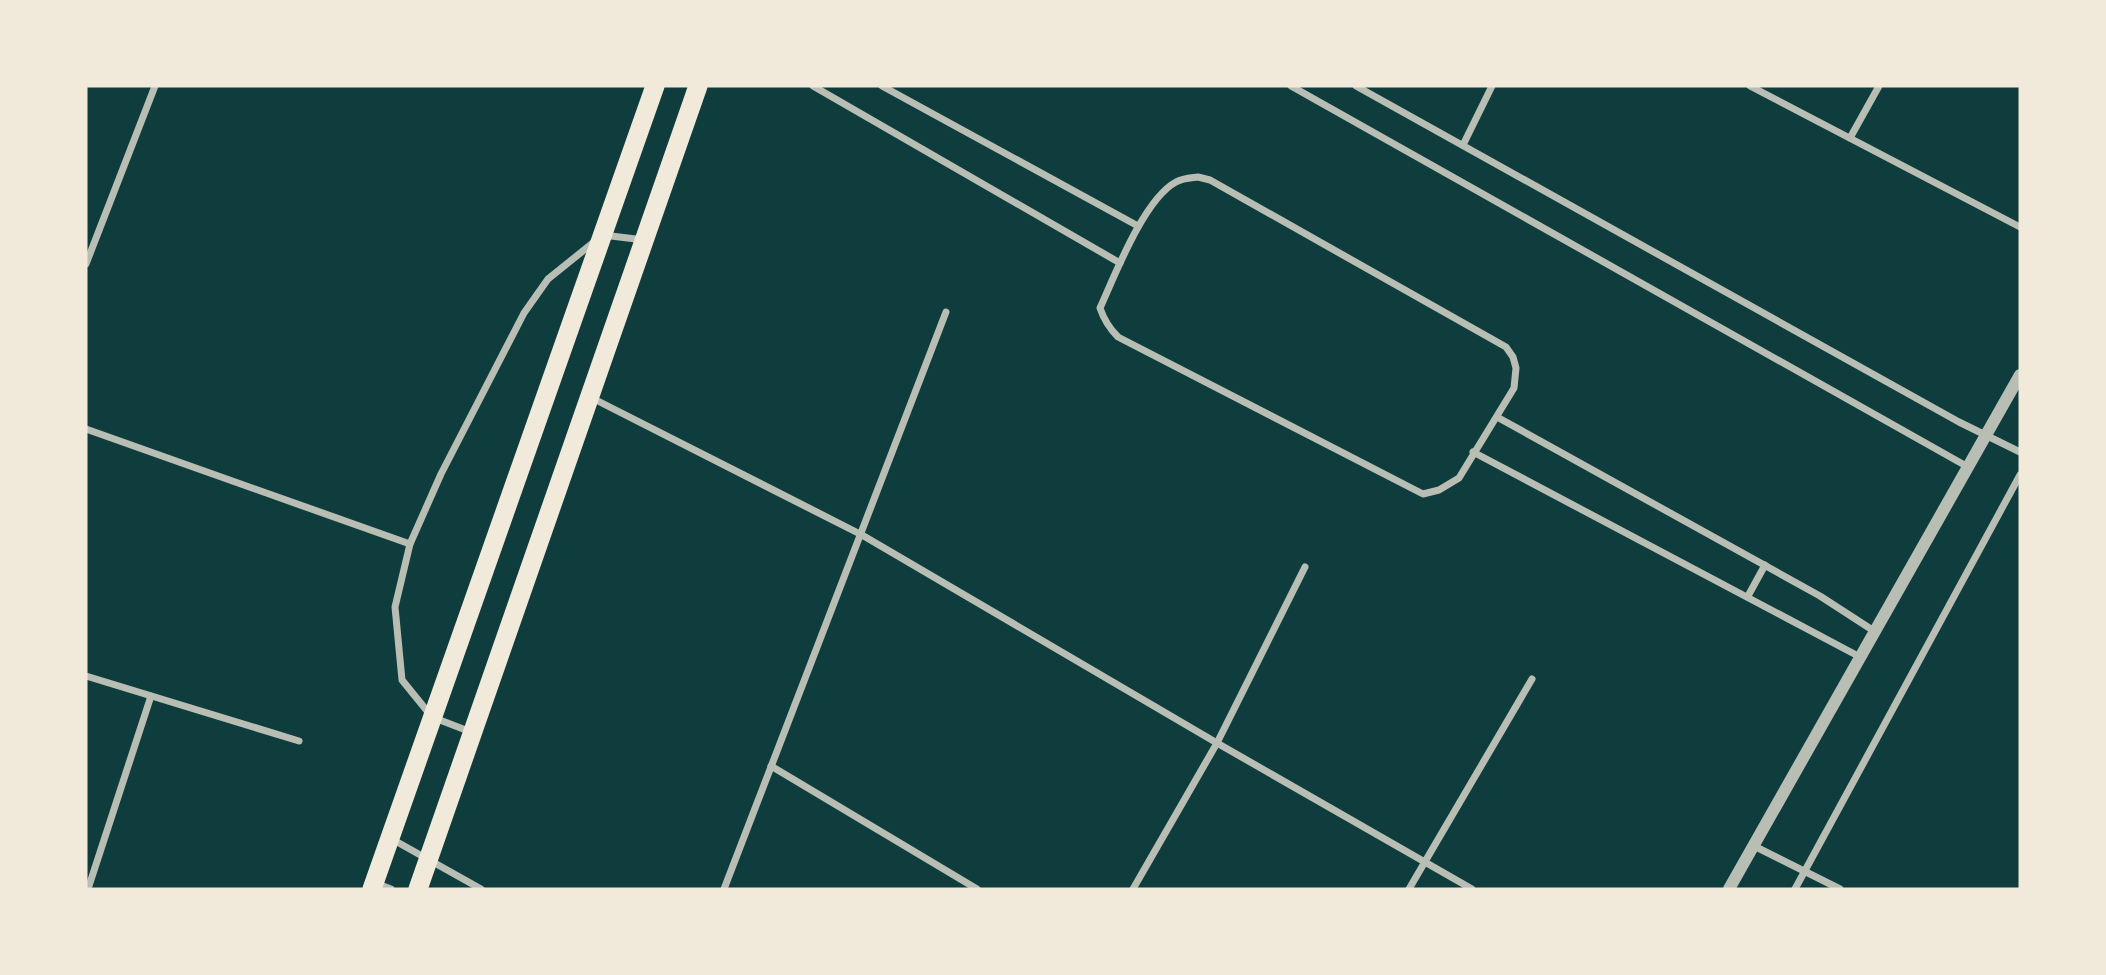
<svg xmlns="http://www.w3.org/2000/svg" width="2106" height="975" font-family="'PT Sans Narrow',sans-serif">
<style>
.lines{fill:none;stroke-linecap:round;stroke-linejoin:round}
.minor{stroke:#b8beb3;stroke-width:7}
.tertiary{stroke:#b8beb3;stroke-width:12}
.trunk{stroke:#f1e9da;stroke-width:19}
</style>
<rect width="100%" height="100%" fill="#0f3d3e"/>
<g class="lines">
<g class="minor">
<polyline points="813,86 1120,263"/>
<polyline points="882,86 1138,226"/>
<polyline points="1291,86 1968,467"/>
<polyline points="1356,86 1959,422 2020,452"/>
<polyline points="1750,86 2020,227"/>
<polyline points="1850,138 1879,86"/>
<polyline points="1463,145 1492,86"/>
<path d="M 1198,177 L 1210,180 L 1506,347 L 1513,357 L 1516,368 L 1514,388 L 1459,478 L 1439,490 L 1423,494 L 1118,337 C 1109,328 1104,320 1100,308 C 1115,275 1144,199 1176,182 C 1183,178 1190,178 1198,177 Z"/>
<polyline points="603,235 644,240"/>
<polyline points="86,264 155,86"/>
<polyline points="590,397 862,535 1217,743 1472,889"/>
<polyline points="1497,417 1820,596 1874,631"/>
<polyline points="86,429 410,544 441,474 524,313 548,279 594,242"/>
<polyline points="1473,452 1860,657"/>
<polyline points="410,544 395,607 402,680 432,717 471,732"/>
<polyline points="1748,596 1765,565"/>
<polyline points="86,676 299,741"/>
<polyline points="771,766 977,889"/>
<polyline points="390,838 481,889"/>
<polyline points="1754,846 1840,889"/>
<polyline points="375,883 391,889"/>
<polyline points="88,889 151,696"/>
<polyline points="724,889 946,312"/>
<polyline points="1133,889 1217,743 1305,567"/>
<polyline points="1409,889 1532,679"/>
<polyline points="1795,889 2020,475"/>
</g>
<polyline class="tertiary" points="1729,889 2020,375"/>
<g class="trunk">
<polyline points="372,889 655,86"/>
<polyline points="418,889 698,86"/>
</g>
</g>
<rect width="2106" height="975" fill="none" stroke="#f1e9da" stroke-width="175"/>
</svg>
